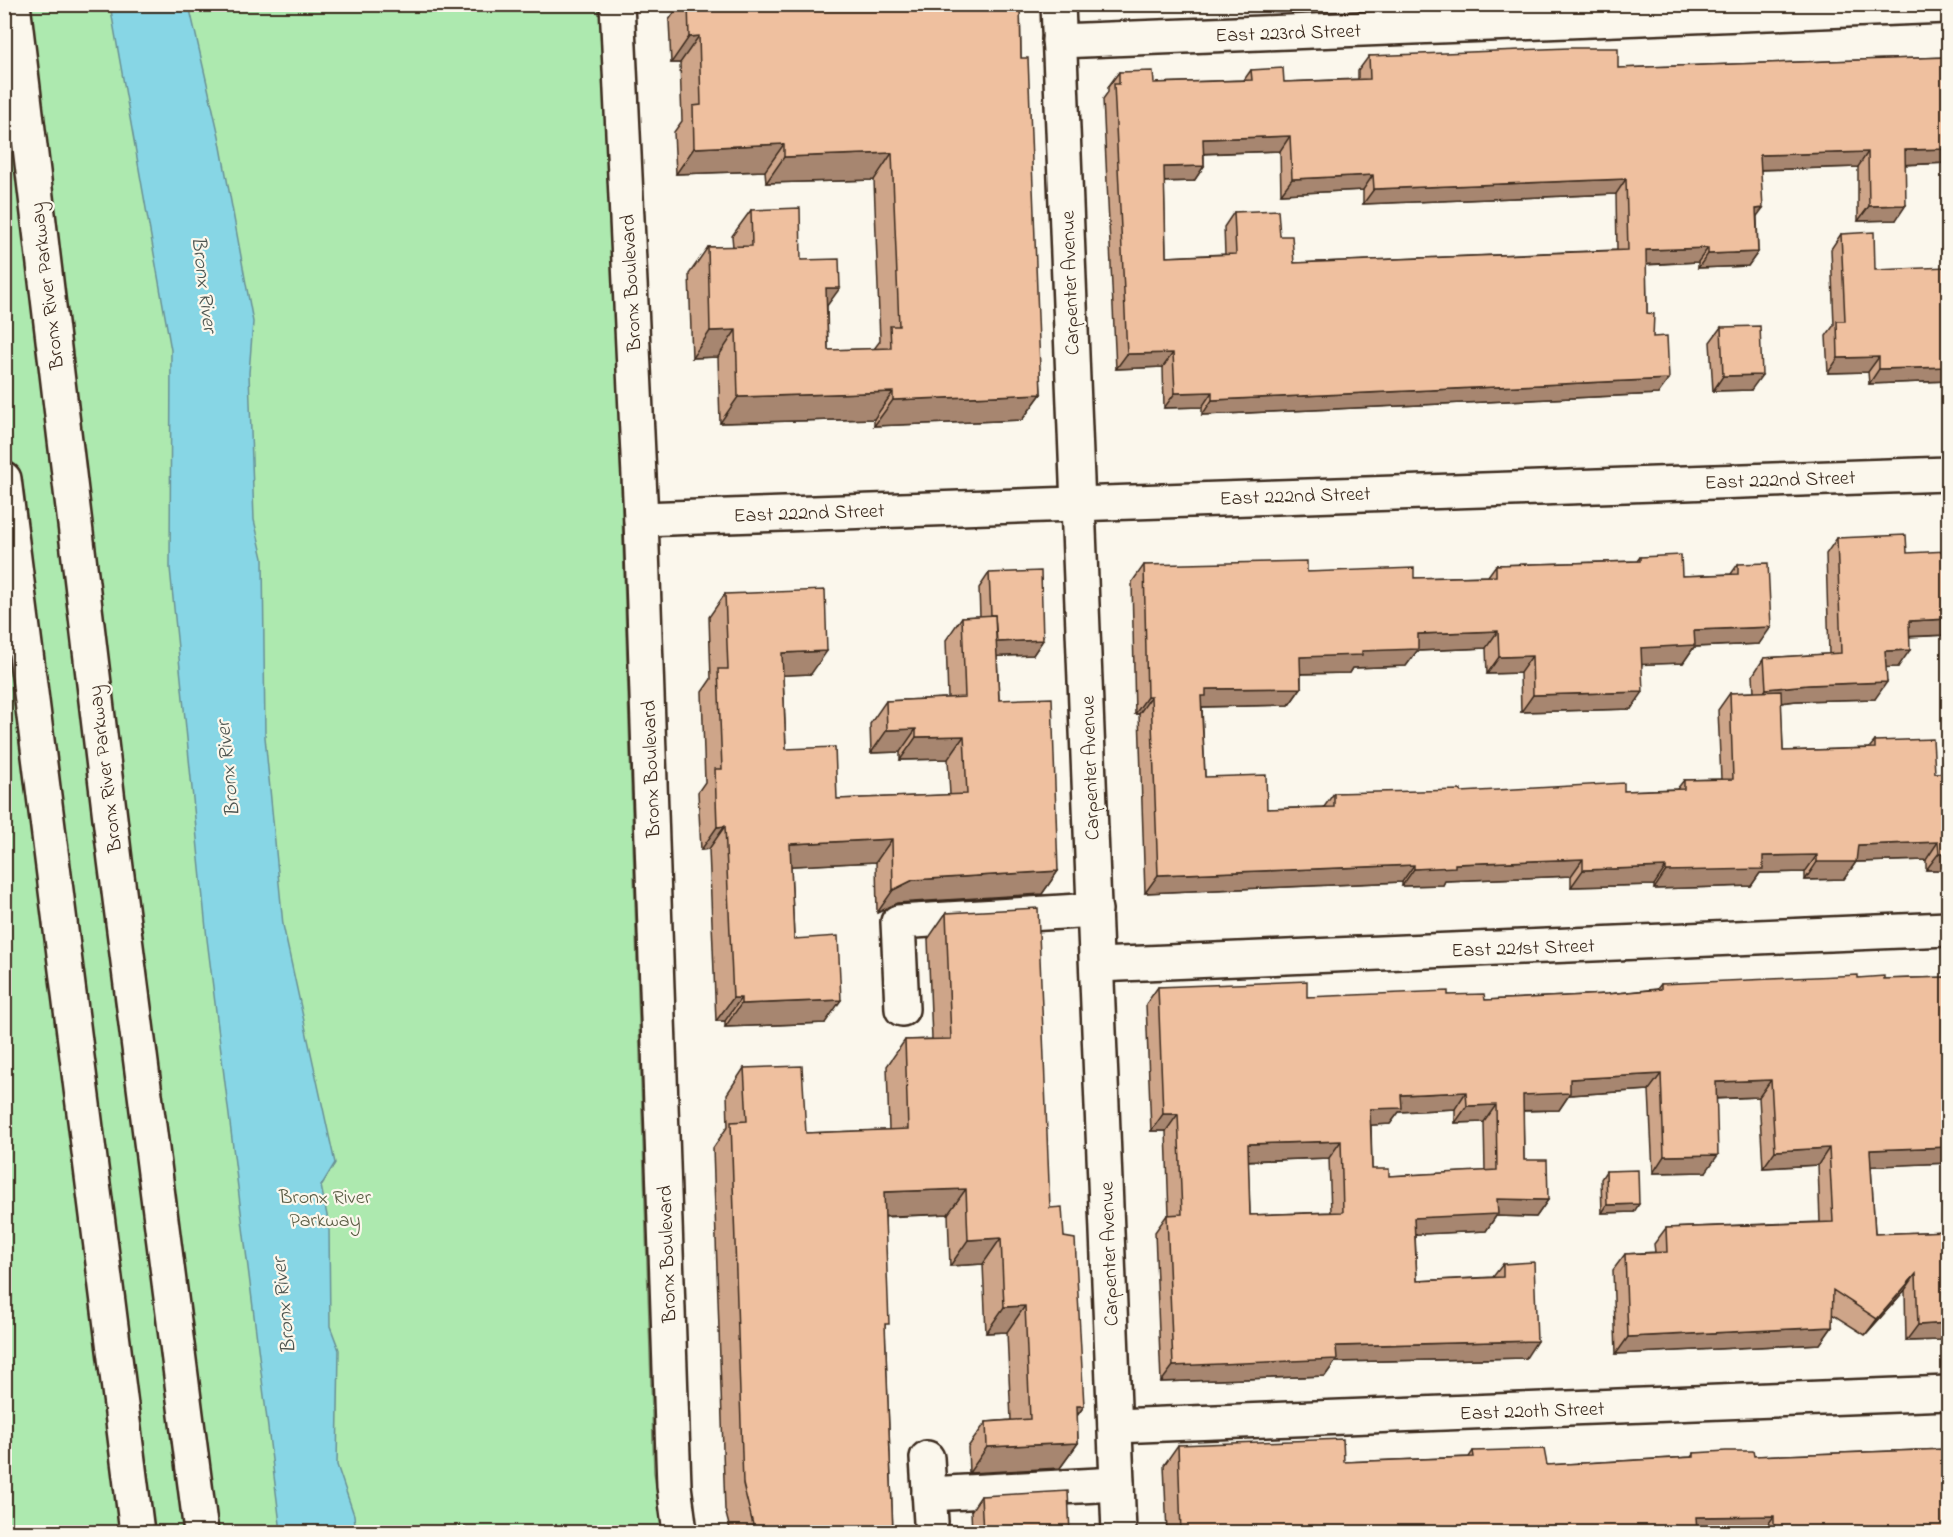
<svg xmlns="http://www.w3.org/2000/svg" width="1953" height="1537" font-family="'Indie Flower',sans-serif">
<style>
.green{fill:#ade9af;stroke:#748a66;stroke-width:1.5}
.water{fill:#87d6e5;stroke:#699195;stroke-width:1.5}
.lines{fill:none;stroke-linecap:round;stroke-linejoin:round}
.minor-casing{stroke:#3b2a1e;stroke-width:38}
.highway-casing{stroke:#3b2a1e;stroke-width:38}
.minor{stroke:#fbf7ec;stroke-width:33}
.highway{stroke:#fbf7ec;stroke-width:33}
.wall{fill:#cea589;stroke:#3b2a1e;stroke-width:1.5;fill-rule:evenodd}
.shaded-wall{fill:#a7866f;stroke:#3b2a1e;stroke-width:1.5}
.building{fill:#efc09f;stroke:#3b2a1e;stroke-width:1.5;fill-rule:evenodd}
.labels{text-anchor:middle;stroke-width:4.5;stroke-linejoin:round;paint-order:stroke}
.street-label{font-size:20px;fill:#3b2a1e;stroke:#fbf7ec}
.park-label{font-size:20px;fill:#585a42;stroke:#fbf7ec}
.water-label{font-size:21px;font-style:italic;fill:#4e5550;stroke:#fbf7ec}
</style>
<rect width="100%" height="100%" fill="#fbf7ec"/>
<filter id="ink" filterUnits="userSpaceOnUse"><feTurbulence type="fractalNoise" baseFrequency=".0167" numOctaves="2"/><feDisplacementMap in="SourceGraphic" scale="12" xChannelSelector="R" yChannelSelector="G"/><feConvolveMatrix kernelMatrix="1 2 1 2 8 2 1 2 1" color-interpolation-filters="sRGB"/></filter>
<g filter="url(#ink)">
<polygon class="green" points="5,5 605,5 654,1472 663,1532 5,1532"/>
<polygon class="water" points="110,5 189,5 219,136 253,322 249,373 254,520 263,558 265,737 283,925 335,1163 321,1186 329,1225 330,1326 339,1350 337,1465 354,1515 356,1532 281,1532 207,939 170,568 171,350"/>
<g class="lines">
<g class="minor-casing">
<g id="minor">
<polyline points="617,4 641,519 674,1486 680,1532"/>
<polyline points="1058,4 1119,1532"/>
<polyline points="1059,41 1948,6"/>
<polyline points="641,519 1948,474"/>
<polyline points="1097,965 1948,929"/>
<polyline points="902,1009 898,922 1095,910"/>
<polyline points="1115,1426 1948,1393"/>
<polyline points="927,1458 931,1522"/>
<polyline points="929,1494 1117,1484"/>
</g>
</g>
<g class="highway-casing">
<g id="highway">
<polyline points="13,4 115,860 201,1532"/>
<polyline points="4,479 137,1532"/>
</g>
</g>
<use href="#minor" class="minor"/>
<use href="#highway" class="highway"/>
</g>
<g class="wall">
<polygon points="680,4 1020,4 1021,58 1041,394 1022,420 874,426 874,419 720,423 718,357 692,358 689,274 708,247 733,247 732,236 751,210 801,260 827,306 828,350 874,349 880,341 874,180 766,183 765,171 676,174 674,132 682,121 680,63 671,63 669,20"/>
<path d="M 1369,56 L 1618,68 L 1948,57 L 1948,163 L 1905,165 L 1896,220 L 1858,221 L 1858,167 L 1761,170 L 1757,217 L 1758,252 L 1748,266 L 1698,268 L 1698,262 L 1646,265 L 1647,313 L 1653,337 L 1658,394 L 1202,415 L 1202,407 L 1164,408 L 1163,367 L 1116,369 L 1103,99 L 1108,92 L 1108,87 L 1119,72 L 1154,83 L 1244,80 L 1251,70 L 1284,82 L 1358,79 L 1358,71 ZM 1280,151 L 1281,194 L 1363,190 L 1363,204 L 1616,194 L 1617,250 L 1294,263 L 1280,236 L 1234,212 L 1224,227 L 1225,254 L 1166,257 L 1164,182 L 1194,181 L 1204,166 L 1204,154 Z"/>
<polygon points="1841,234 1875,270 1948,381 1869,384 1868,372 1828,373 1826,336 1834,325 1831,249"/>
<polygon points="1721,327 1751,390 1713,391 1710,342"/>
<polygon points="1837,538 1907,553 1948,635 1909,637 1898,667 1886,667 1875,699 1796,701 1781,703 1783,751 1869,748 1875,741 1935,773 1948,773 1948,870 1926,870 1926,860 1856,862 1844,879 1805,880 1805,872 1760,873 1751,886 1654,889 1654,885 1571,887 1571,876 1445,881 1443,885 1402,886 1402,882 1145,893 1139,714 1135,714 1132,582 1144,565 1307,572 1414,578 1488,576 1496,565 1637,561 1640,557 1682,576 1731,574 1738,564 1759,644 1694,647 1683,663 1642,664 1631,709 1521,712 1520,673 1487,674 1486,648 1417,651 1406,666 1353,668 1350,673 1301,674 1301,688 1289,705 1202,707 1205,777 1267,809 1324,807 1334,793 1624,791 1677,789 1684,780 1721,779 1718,710 1730,693 1754,692 1753,675 1764,658 1829,654 1826,554"/>
<polygon points="989,573 1043,640 1033,655 997,656 999,700 1058,871 1042,894 897,903 877,913 876,862 791,866 794,939 825,1023 725,1027 725,1021 716,1021 709,849 701,850 698,792 705,782 702,692 711,679 709,617 725,594 811,674 783,675 786,749 837,799 950,795 948,759 900,760 900,752 871,753 870,724 886,701 948,698 946,640 962,617 980,616 979,588"/>
<polygon points="946,913 1050,1208 1064,1237 1084,1406 1077,1416 1078,1443 1060,1468 969,1473 968,1447 986,1422 1011,1420 1007,1332 986,1333 983,1264 950,1266 948,1214 885,1217 885,1330 893,1533 731,1533 725,1510 713,1148 728,1126 727,1094 744,1068 806,1133 889,1130 887,1066 905,1040 932,1039 928,939"/>
<path d="M 1948,977 L 1948,1163 L 1871,1166 L 1875,1234 L 1948,1231 L 1943,1337 L 1941,1340 L 1906,1341 L 1905,1290 L 1865,1335 L 1832,1314 L 1832,1327 L 1820,1344 L 1616,1354 L 1613,1270 L 1625,1254 L 1655,1252 L 1654,1244 L 1666,1228 L 1820,1222 L 1818,1165 L 1763,1168 L 1759,1097 L 1716,1099 L 1706,1172 L 1653,1173 L 1649,1090 L 1569,1095 L 1559,1110 L 1523,1111 L 1524,1160 L 1548,1200 L 1536,1217 L 1496,1216 L 1486,1231 L 1415,1234 L 1417,1281 L 1493,1277 L 1503,1264 L 1526,1358 L 1335,1362 L 1325,1376 L 1161,1382 L 1155,1232 L 1167,1215 L 1169,1215 L 1166,1131 L 1151,1131 L 1146,1004 L 1158,987 L 1307,997 L 1448,995 L 1485,1000 L 1607,994 L 1657,989 L 1661,984 L 1858,978 L 1884,979 ZM 1455,1109 L 1455,1123 L 1484,1122 L 1485,1171 L 1389,1176 L 1372,1169 L 1371,1125 L 1390,1124 L 1399,1112 ZM 1329,1158 L 1331,1212 L 1250,1215 L 1248,1161 Z"/>
<polygon points="1606,1171 1634,1212 1602,1213 1601,1179"/>
<polygon points="1178,1445 1344,1462 1469,1457 1473,1451 1547,1465 1691,1457 1694,1453 1754,1456 1947,1449 1948,1448 1948,1533 1167,1533 1164,1465"/>
<polygon points="981,1496 1070,1533 972,1533 971,1511"/>
</g>
<g class="shaded-wall">
<polygon points="699,36 680,63 671,63 689,37"/>
<polygon points="1290,136 1280,151 1193,154 1203,139"/>
<polygon points="784,144 765,171 676,174 694,148"/>
<polygon points="1948,149 1948,163 1894,165 1905,150"/>
<polygon points="1868,152 1858,167 1749,170 1760,155"/>
<polygon points="892,153 874,180 766,183 784,157"/>
<polygon points="1204,166 1194,181 1153,182 1164,167"/>
<polygon points="1373,175 1363,190 1281,194 1292,179"/>
<polygon points="1626,179 1616,194 1363,204 1374,189"/>
<polygon points="1906,205 1896,220 1858,221 1869,206"/>
<polygon points="1763,208 1752,223 1756,209"/>
<polygon points="1708,248 1698,262 1635,265 1646,250"/>
<polygon points="1758,252 1748,266 1698,268 1708,254"/>
<polygon points="826,288 840,288 821,314"/>
<polygon points="736,330 718,357 692,358 710,331"/>
<polygon points="1173,353 1163,367 1116,369 1127,354"/>
<polygon points="1879,357 1868,372 1828,373 1838,358"/>
<polygon points="1948,367 1948,381 1869,384 1879,369"/>
<polygon points="1762,375 1751,390 1713,391 1723,376"/>
<polygon points="1669,379 1658,394 1202,415 1212,400"/>
<polygon points="893,392 874,419 720,423 738,397"/>
<polygon points="1212,392 1202,407 1164,408 1175,393"/>
<polygon points="1041,394 1022,420 874,426 893,400"/>
<polygon points="1948,619 1948,635 1897,637 1909,621"/>
<polygon points="1771,627 1759,644 1694,647 1683,663 1629,665 1641,648 1694,630"/>
<polygon points="1498,631 1486,648 1417,651 1406,666 1353,668 1350,673 1288,674 1300,657 1362,651 1418,634"/>
<polygon points="1043,640 1033,655 982,657 993,642"/>
<polygon points="1910,650 1898,667 1874,668 1885,651"/>
<polygon points="827,651 811,674 766,676 782,653"/>
<polygon points="1532,656 1520,673 1487,674 1499,657"/>
<polygon points="1887,682 1875,699 1796,701 1755,706 1766,689 1808,685"/>
<polygon points="1301,688 1289,705 1198,707 1189,713 1206,689"/>
<polygon points="1643,692 1631,709 1521,712 1533,695"/>
<polygon points="1147,697 1151,697 1139,714 1135,714"/>
<polygon points="916,729 900,752 871,753 887,730"/>
<polygon points="964,736 948,759 900,760 916,737"/>
<polygon points="725,826 709,849 701,850 717,827"/>
<polygon points="892,839 876,862 774,867 790,844"/>
<polygon points="1938,842 1926,860 1856,862 1844,879 1805,880 1817,862 1858,845"/>
<polygon points="1939,853 1948,853 1948,870 1926,870"/>
<polygon points="1817,855 1805,872 1760,873 1751,886 1654,889 1666,871 1763,856"/>
<polygon points="1583,859 1571,876 1445,881 1443,885 1402,886 1414,869 1455,864"/>
<polygon points="1414,865 1402,882 1145,893 1158,875"/>
<polygon points="1666,867 1654,885 1571,887 1583,870"/>
<polygon points="1058,871 1042,894 897,903 877,913 893,890 913,880"/>
<polygon points="733,998 741,998 725,1021 716,1021"/>
<polygon points="841,1000 825,1023 725,1027 741,1004"/>
<polygon points="1661,1074 1649,1090 1569,1095 1559,1110 1511,1111 1523,1095 1570,1079"/>
<polygon points="1771,1080 1759,1097 1704,1099 1716,1082"/>
<polygon points="1466,1092 1455,1109 1399,1112 1390,1124 1359,1126 1370,1109 1401,1095"/>
<polygon points="1496,1105 1484,1122 1455,1123 1467,1106"/>
<polygon points="1163,1114 1178,1114 1166,1131 1151,1131"/>
<polygon points="1341,1141 1329,1158 1236,1161 1248,1144"/>
<polygon points="1948,1147 1948,1163 1858,1167 1870,1150"/>
<polygon points="1829,1148 1818,1165 1763,1168 1775,1151"/>
<polygon points="1718,1155 1706,1172 1653,1173 1664,1156"/>
<polygon points="966,1189 948,1214 866,1217 884,1192"/>
<polygon points="1497,1199 1548,1200 1536,1217 1496,1216 1486,1231 1402,1235 1414,1218"/>
<polygon points="1639,1204 1634,1212 1602,1213 1607,1205"/>
<polygon points="1001,1238 983,1264 950,1266 968,1240"/>
<polygon points="1916,1274 1905,1290 1865,1335 1877,1319"/>
<polygon points="1025,1306 1007,1332 986,1333 1004,1307"/>
<polygon points="1948,1323 1948,1337 1943,1337 1941,1340 1906,1341 1918,1325"/>
<polygon points="1832,1327 1820,1344 1616,1354 1628,1337"/>
<polygon points="1537,1341 1526,1358 1335,1362 1325,1376 1161,1382 1173,1366 1336,1346"/>
<polygon points="1077,1406 1084,1406 1066,1431"/>
<polygon points="1078,1443 1060,1468 969,1473 987,1447"/>
<polygon points="1774,1516 1762,1533 1685,1533 1696,1517"/>
</g>
<g class="building">
<polygon points="688,4 1020,4 1021,58 1028,58 1041,394 893,400 893,392 738,397 736,330 710,331 708,247 752,246 751,210 800,208 801,260 839,259 840,288 826,288 828,350 891,348 890,326 899,326 892,153 784,157 784,144 694,148 693,106 701,105 699,36 689,37"/>
<path d="M 1569,48 L 1618,48 L 1618,68 L 1948,57 L 1948,149 L 1905,150 L 1906,205 L 1869,206 L 1868,152 L 1760,155 L 1763,208 L 1756,209 L 1758,252 L 1708,254 L 1708,248 L 1646,250 L 1647,313 L 1654,314 L 1653,337 L 1667,336 L 1669,379 L 1212,400 L 1212,392 L 1175,393 L 1173,353 L 1127,354 L 1114,84 L 1119,84 L 1119,72 L 1153,71 L 1154,83 L 1252,80 L 1251,70 L 1283,68 L 1284,82 L 1370,79 L 1369,56 ZM 1290,136 L 1292,179 L 1373,175 L 1374,189 L 1626,179 L 1628,250 L 1294,263 L 1292,236 L 1280,236 L 1278,210 L 1234,212 L 1236,254 L 1166,257 L 1164,167 L 1204,166 L 1203,139 Z"/>
<polygon points="1874,232 1875,270 1948,267 1948,367 1879,369 1879,357 1838,358 1837,321 1845,321 1841,234"/>
<polygon points="1760,326 1762,375 1723,376 1721,327"/>
<polygon points="1906,535 1907,553 1948,551 1948,619 1909,621 1910,650 1885,651 1887,682 1808,685 1766,689 1764,658 1841,653 1837,538"/>
<polygon points="1681,555 1682,576 1738,574 1738,564 1768,563 1771,627 1694,630 1695,645 1641,648 1643,692 1533,695 1532,656 1499,657 1498,631 1418,634 1418,649 1362,651 1362,655 1300,657 1301,688 1206,689 1206,696 1201,696 1205,777 1266,775 1267,809 1334,807 1334,793 1461,790 1461,792 1624,783 1624,791 1684,789 1684,780 1733,779 1730,693 1781,691 1783,751 1875,748 1875,741 1933,739 1935,773 1948,773 1948,853 1939,853 1938,842 1858,845 1856,862 1817,862 1817,855 1763,856 1763,869 1666,871 1666,867 1583,870 1583,859 1455,864 1455,867 1414,869 1414,865 1158,875 1151,697 1147,697 1144,565 1307,561 1307,572 1414,568 1414,578 1496,576 1496,565 1640,561 1640,557"/>
<polygon points="1041,571 1043,640 997,642 995,615 991,615 989,573"/>
<polygon points="825,590 827,651 782,653 786,749 835,747 837,799 967,794 964,736 916,737 916,729 887,730 886,701 965,697 962,617 995,615 999,700 1052,698 1058,871 913,880 893,890 892,839 790,844 794,939 838,936 841,1000 741,1004 741,998 733,998 725,826 717,827 715,769 722,769 718,669 728,669 725,594"/>
<polygon points="1038,908 1050,1208 1062,1207 1064,1237 1075,1239 1084,1406 1077,1406 1078,1443 987,1447 986,1422 1030,1419 1025,1306 1004,1307 1001,1238 968,1240 966,1189 884,1192 889,1324 885,1324 893,1533 755,1533 743,1484 731,1122 747,1121 744,1068 802,1066 806,1133 908,1129 905,1040 951,1039 946,913"/>
<path d="M 1858,975 L 1858,978 L 1884,976 L 1884,979 L 1948,977 L 1948,1147 L 1870,1150 L 1875,1234 L 1948,1231 L 1948,1323 L 1918,1325 L 1916,1274 L 1877,1319 L 1833,1290 L 1832,1327 L 1628,1337 L 1625,1254 L 1667,1252 L 1666,1228 L 1833,1222 L 1829,1148 L 1775,1151 L 1771,1080 L 1716,1082 L 1718,1155 L 1664,1156 L 1661,1074 L 1570,1079 L 1570,1093 L 1523,1095 L 1524,1160 L 1547,1160 L 1548,1200 L 1497,1199 L 1498,1214 L 1414,1218 L 1417,1281 L 1503,1277 L 1503,1264 L 1534,1262 L 1537,1341 L 1336,1346 L 1337,1359 L 1173,1366 L 1167,1215 L 1182,1214 L 1178,1114 L 1163,1114 L 1158,987 L 1307,981 L 1307,997 L 1448,991 L 1448,995 L 1484,994 L 1485,1000 L 1607,994 L 1661,989 L 1661,984 ZM 1466,1092 L 1467,1106 L 1496,1105 L 1497,1170 L 1389,1176 L 1389,1169 L 1372,1169 L 1370,1109 L 1402,1108 L 1401,1095 ZM 1341,1141 L 1343,1212 L 1250,1215 L 1248,1144 Z"/>
<polygon points="1638,1170 1639,1204 1607,1205 1606,1171"/>
<polygon points="1343,1439 1344,1462 1474,1457 1473,1451 1544,1449 1547,1465 1694,1457 1694,1453 1726,1451 1753,1451 1754,1456 1948,1449 1948,1533 1774,1533 1774,1516 1696,1517 1697,1533 1181,1533 1178,1445"/>
<polygon points="1068,1491 1070,1533 983,1533 981,1496"/>
</g>
</g>
<g class="labels">
<g class="street-label">
<text transform="translate(1288 32) rotate(-2)" y="7">East 223rd Street</text>
<text transform="translate(630 283) rotate(-93)" y="7">Bronx Boulevard</text>
<text transform="translate(1069 283) rotate(-92)" y="7">Carpenter Avenue</text>
<text transform="translate(46 286) rotate(-97)" y="7">Bronx River Parkway</text>
<text transform="translate(1780 479) rotate(-2)" y="7">East 222nd Street</text>
<text transform="translate(1295 495) rotate(-2)" y="7">East 222nd Street</text>
<text transform="translate(809 512) rotate(-2)" y="7">East 222nd Street</text>
<text transform="translate(1089 768) rotate(-92)" y="7">Carpenter Avenue</text>
<text transform="translate(104 769) rotate(-97)" y="7">Bronx River Parkway</text>
<text transform="translate(650 769) rotate(-92)" y="7">Bronx Boulevard</text>
<text transform="translate(1523 947) rotate(-2)" y="7">East 221st Street</text>
<text transform="translate(666 1254) rotate(-92)" y="7">Bronx Boulevard</text>
<text transform="translate(1108 1254) rotate(-92)" y="7">Carpenter Avenue</text>
<text transform="translate(1532 1410) rotate(-2)" y="7">East 220th Street</text>
</g>
<g class="park-label">
<text x="325" y="1203">Bronx River<tspan x="325" dy="23">Parkway</tspan></text>
</g>
<g class="water-label">
<text transform="translate(205 284) rotate(83)" y="7">Bronx River</text>
<text transform="translate(227 769) rotate(-96)" y="7">Bronx River</text>
<text transform="translate(283 1306) rotate(-96)" y="7">Bronx River</text>
</g>
</g>
<rect width="1953" height="1537" fill="none" stroke="#fbf7ec" stroke-width="24"/>
<rect x="12" y="12" width="1929" height="1513" fill="none" stroke="#3b2a1e" stroke-width="2" filter="url(#ink)"/>
</svg>
